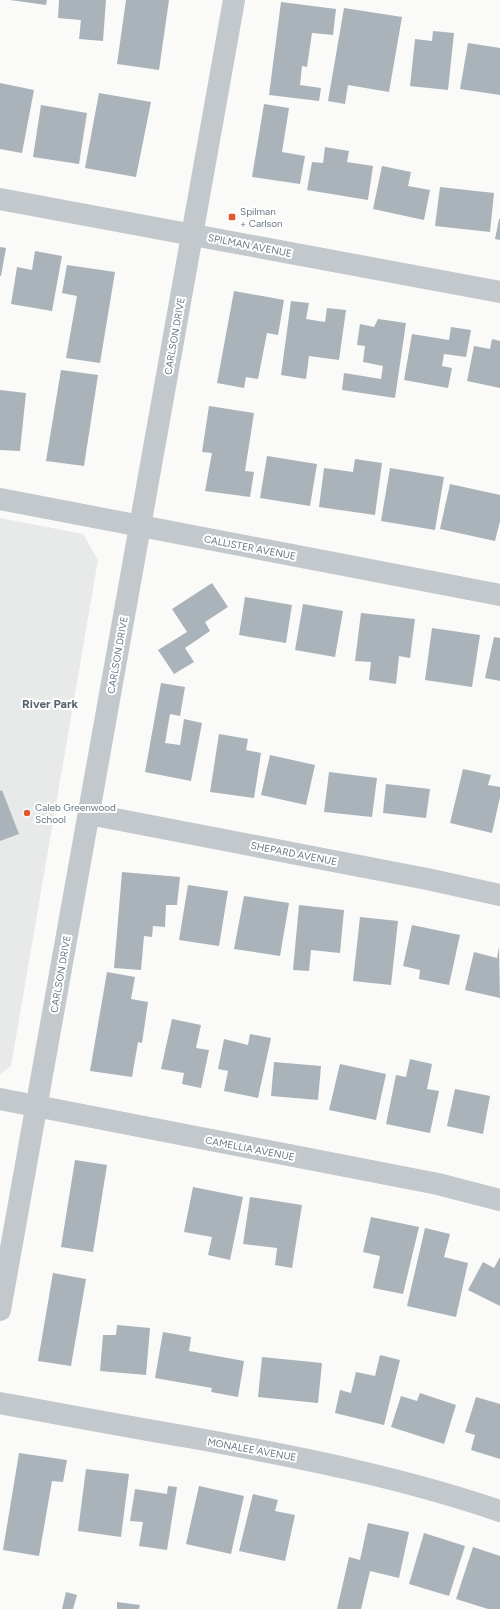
<svg xmlns="http://www.w3.org/2000/svg" width="500" height="1609" font-family="Figtree,sans-serif">
<style>
.built{fill:#e8e9e9}
.building{fill:#aab3b9}
.lines{fill:none;stroke-linecap:round;stroke-linejoin:round}
.minor{stroke:#c3c8cc;stroke-width:22}
.poi-dot{fill:#e4572e;stroke:#fff;stroke-width:1.5}
.labels{text-anchor:middle;stroke-width:4;stroke-linejoin:round;paint-order:stroke}
.poi-label{font-size:10px;fill:#657683;stroke:#fff;text-anchor:start}
.street-label{font-size:10px;fill:#657683;stroke:#fff}
.quarter-label{font-size:12px;font-weight:bold;fill:#57646e;stroke:#fff}
</style>
<rect width="100%" height="100%" fill="#fafaf8"/>
<polygon class="built" points="0,518 83,534 98,560 11,1066 0,1074"/>
<g class="building">
<polygon points="10,0 47,0 46,5"/>
<polygon points="59,0 106,0 103,41 79,39 81,20 58,18"/>
<polygon points="126,0 169,0 159,70 117,64"/>
<polygon points="281,2 336,9 333,35 312,33 307,67 302,66 300,85 321,88 319,101 269,95"/>
<polygon points="344,8 402,17 389,92 348,85 345,104 328,101"/>
<polygon points="433,31 454,33 448,90 410,86 415,39 432,41"/>
<polygon points="468,43 500,48 500,95 460,89"/>
<polygon points="0,83 34,90 22,153 0,149"/>
<polygon points="99,93 151,102 136,177 85,168"/>
<polygon points="264,104 289,108 282,152 305,156 300,184 252,177"/>
<polygon points="41,105 87,113 79,164 33,157"/>
<polygon points="325,147 349,151 347,162 373,166 368,200 307,190 312,162 323,163"/>
<polygon points="382,166 411,172 408,186 430,190 424,220 373,209"/>
<polygon points="440,187 494,193 490,232 435,226"/>
<polygon points="499,219 500,219 500,240 495,239"/>
<polygon points="0,247 6,248 1,276 0,276"/>
<polygon points="35,251 62,256 52,311 11,304 17,267 32,270"/>
<polygon points="67,265 115,272 100,363 66,358 77,296 62,293"/>
<polygon points="234,291 284,300 278,335 267,333 258,379 246,377 244,388 217,383"/>
<polygon points="291,301 309,303 306,319 325,322 327,308 346,310 339,360 309,356 306,379 281,375"/>
<polygon points="378,319 406,323 395,398 342,390 344,373 381,379 383,366 363,362 365,346 357,345 360,324 374,327"/>
<polygon points="451,327 471,330 466,357 444,354 442,366 452,368 448,388 404,380 412,334 449,340"/>
<polygon points="492,339 500,341 500,388 467,381 474,346 490,349"/>
<polygon points="61,370 98,375 84,466 46,461"/>
<polygon points="0,390 26,393 20,451 0,450"/>
<polygon points="209,406 254,413 245,471 254,472 250,497 205,491 212,453 202,452"/>
<polygon points="267,456 317,464 310,506 260,498"/>
<polygon points="355,459 382,463 375,515 319,507 324,468 353,472"/>
<polygon points="390,468 444,477 435,530 381,521"/>
<polygon points="450,484 500,495 500,521 495,541 440,529"/>
<polygon points="212,583 228,607 205,622 210,631 185,648 194,662 174,674 158,650 187,632 172,609"/>
<polygon points="245,597 292,605 286,643 239,635"/>
<polygon points="303,604 343,611 335,657 295,650"/>
<polygon points="361,613 415,619 410,658 399,656 396,684 369,680 371,662 355,661"/>
<polygon points="432,628 480,635 472,687 425,680"/>
<polygon points="494,637 500,638 500,681 485,678"/>
<polygon points="161,683 185,687 180,716 170,714 165,743 180,745 184,719 202,723 191,781 145,772"/>
<polygon points="219,734 248,739 246,750 261,753 254,798 210,792"/>
<polygon points="270,755 315,765 306,805 261,795"/>
<polygon points="463,769 491,775 488,785 500,787 500,797 492,833 450,823"/>
<polygon points="329,772 377,778 372,817 324,812"/>
<polygon points="386,784 430,789 426,818 383,813"/>
<polygon points="2,790 19,834 0,841 0,791"/>
<polygon points="122,872 180,877 177,905 166,905 165,927 153,926 152,937 144,936 141,970 114,968"/>
<polygon points="188,885 228,891 219,946 179,940"/>
<polygon points="244,896 289,903 280,956 234,949"/>
<polygon points="299,905 344,910 340,953 311,950 309,971 293,970"/>
<polygon points="360,917 398,921 391,985 353,981"/>
<polygon points="412,925 460,935 449,985 419,979 420,970 403,966"/>
<polygon points="499,947 500,998 465,990 474,952 497,958"/>
<polygon points="107,972 135,977 131,999 148,1002 142,1043 138,1042 132,1077 90,1071"/>
<polygon points="172,1019 201,1025 196,1048 209,1050 201,1088 182,1084 184,1073 161,1069"/>
<polygon points="250,1034 271,1038 258,1098 224,1091 228,1071 218,1069 224,1039 248,1045"/>
<polygon points="410,1059 432,1064 427,1089 439,1091 430,1133 386,1124 396,1075 406,1077"/>
<polygon points="274,1062 321,1066 318,1100 271,1096"/>
<polygon points="340,1064 386,1074 376,1120 329,1110"/>
<polygon points="455,1089 490,1096 483,1134 447,1126"/>
<polygon points="75,1160 107,1165 93,1252 61,1247"/>
<polygon points="193,1187 243,1197 230,1260 208,1255 212,1237 184,1232"/>
<polygon points="250,1197 302,1205 292,1268 275,1265 277,1248 243,1244"/>
<polygon points="371,1217 419,1227 403,1294 373,1288 380,1256 363,1252"/>
<polygon points="425,1228 450,1234 444,1257 468,1263 456,1317 407,1306"/>
<polygon points="500,1257 500,1306 468,1290 483,1262 494,1268"/>
<polygon points="53,1273 86,1279 71,1366 38,1361"/>
<polygon points="117,1325 150,1328 146,1375 100,1371 103,1335 116,1335"/>
<polygon points="163,1332 191,1337 189,1351 244,1361 238,1397 211,1392 212,1388 155,1378"/>
<polygon points="380,1355 400,1360 384,1425 335,1413 340,1390 351,1393 356,1372 375,1376"/>
<polygon points="262,1357 322,1363 318,1403 258,1397"/>
<polygon points="420,1393 456,1405 444,1444 391,1427 401,1396 417,1401"/>
<polygon points="476,1397 500,1404 500,1459 471,1450 475,1435 465,1432"/>
<polygon points="19,1453 67,1460 63,1482 52,1481 39,1556 3,1550"/>
<polygon points="86,1469 129,1474 121,1537 78,1531"/>
<polygon points="168,1486 177,1487 167,1550 139,1546 143,1522 130,1521 135,1489 167,1494"/>
<polygon points="199,1486 244,1496 231,1554 186,1544"/>
<polygon points="253,1494 278,1500 275,1511 295,1515 285,1561 239,1551"/>
<polygon points="368,1523 409,1532 399,1578 370,1571 361,1609 337,1609 349,1557 360,1560"/>
<polygon points="424,1533 465,1546 449,1596 409,1584"/>
<polygon points="473,1547 500,1556 500,1609 488,1609 456,1599"/>
<polygon points="66,1592 77,1595 73,1609 62,1609"/>
<polygon points="117,1602 140,1605 139,1609 117,1609"/>
</g>
<g class="lines">
<g class="minor">
<polyline points="0,199 500,292"/>
<polyline points="0,499 500,595"/>
<polyline points="89,814 427,879 500,895"/>
<polyline points="0,1099 438,1184 500,1200"/>
<polyline points="0,1310 234,0"/>
<path d="M 0,1403 C 65,1415 129,1427 194,1438 C 298,1457 400,1477 500,1511"/>
</g>
</g>
<g class="poi-dot">
<rect x="228" y="213" width="8" height="8" rx="2"/>
<circle cx="27" cy="813" r="4"/>
</g>
<g class="labels">
<g class="poi-label">
<text x="240" y="215">Spilman<tspan x="240" dy="12">+ Carlson</tspan></text>
<text x="35" y="811">Caleb Greenwood<tspan x="35" dy="12">School</tspan></text>
</g>
<g class="street-label">
<text transform="translate(250 245) rotate(11)" y="4">SPILMAN AVENUE</text>
<text transform="translate(174 336) rotate(-80)" y="4">CARLSON DRIVE</text>
<text transform="translate(250 547) rotate(11)" y="4">CALLISTER AVENUE</text>
<text transform="translate(117 655) rotate(-80)" y="4">CARLSON DRIVE</text>
<text transform="translate(294 853) rotate(11)" y="4">SHEPARD AVENUE</text>
<text transform="translate(60 974) rotate(-80)" y="4">CARLSON DRIVE</text>
<text transform="translate(250 1148) rotate(11)" y="4">CAMELLIA AVENUE</text>
<text transform="translate(252 1449) rotate(10)" y="4">MONALEE AVENUE</text>
</g>
<g class="quarter-label">
<text x="50" y="708">River Park</text>
</g>
</g>
</svg>
